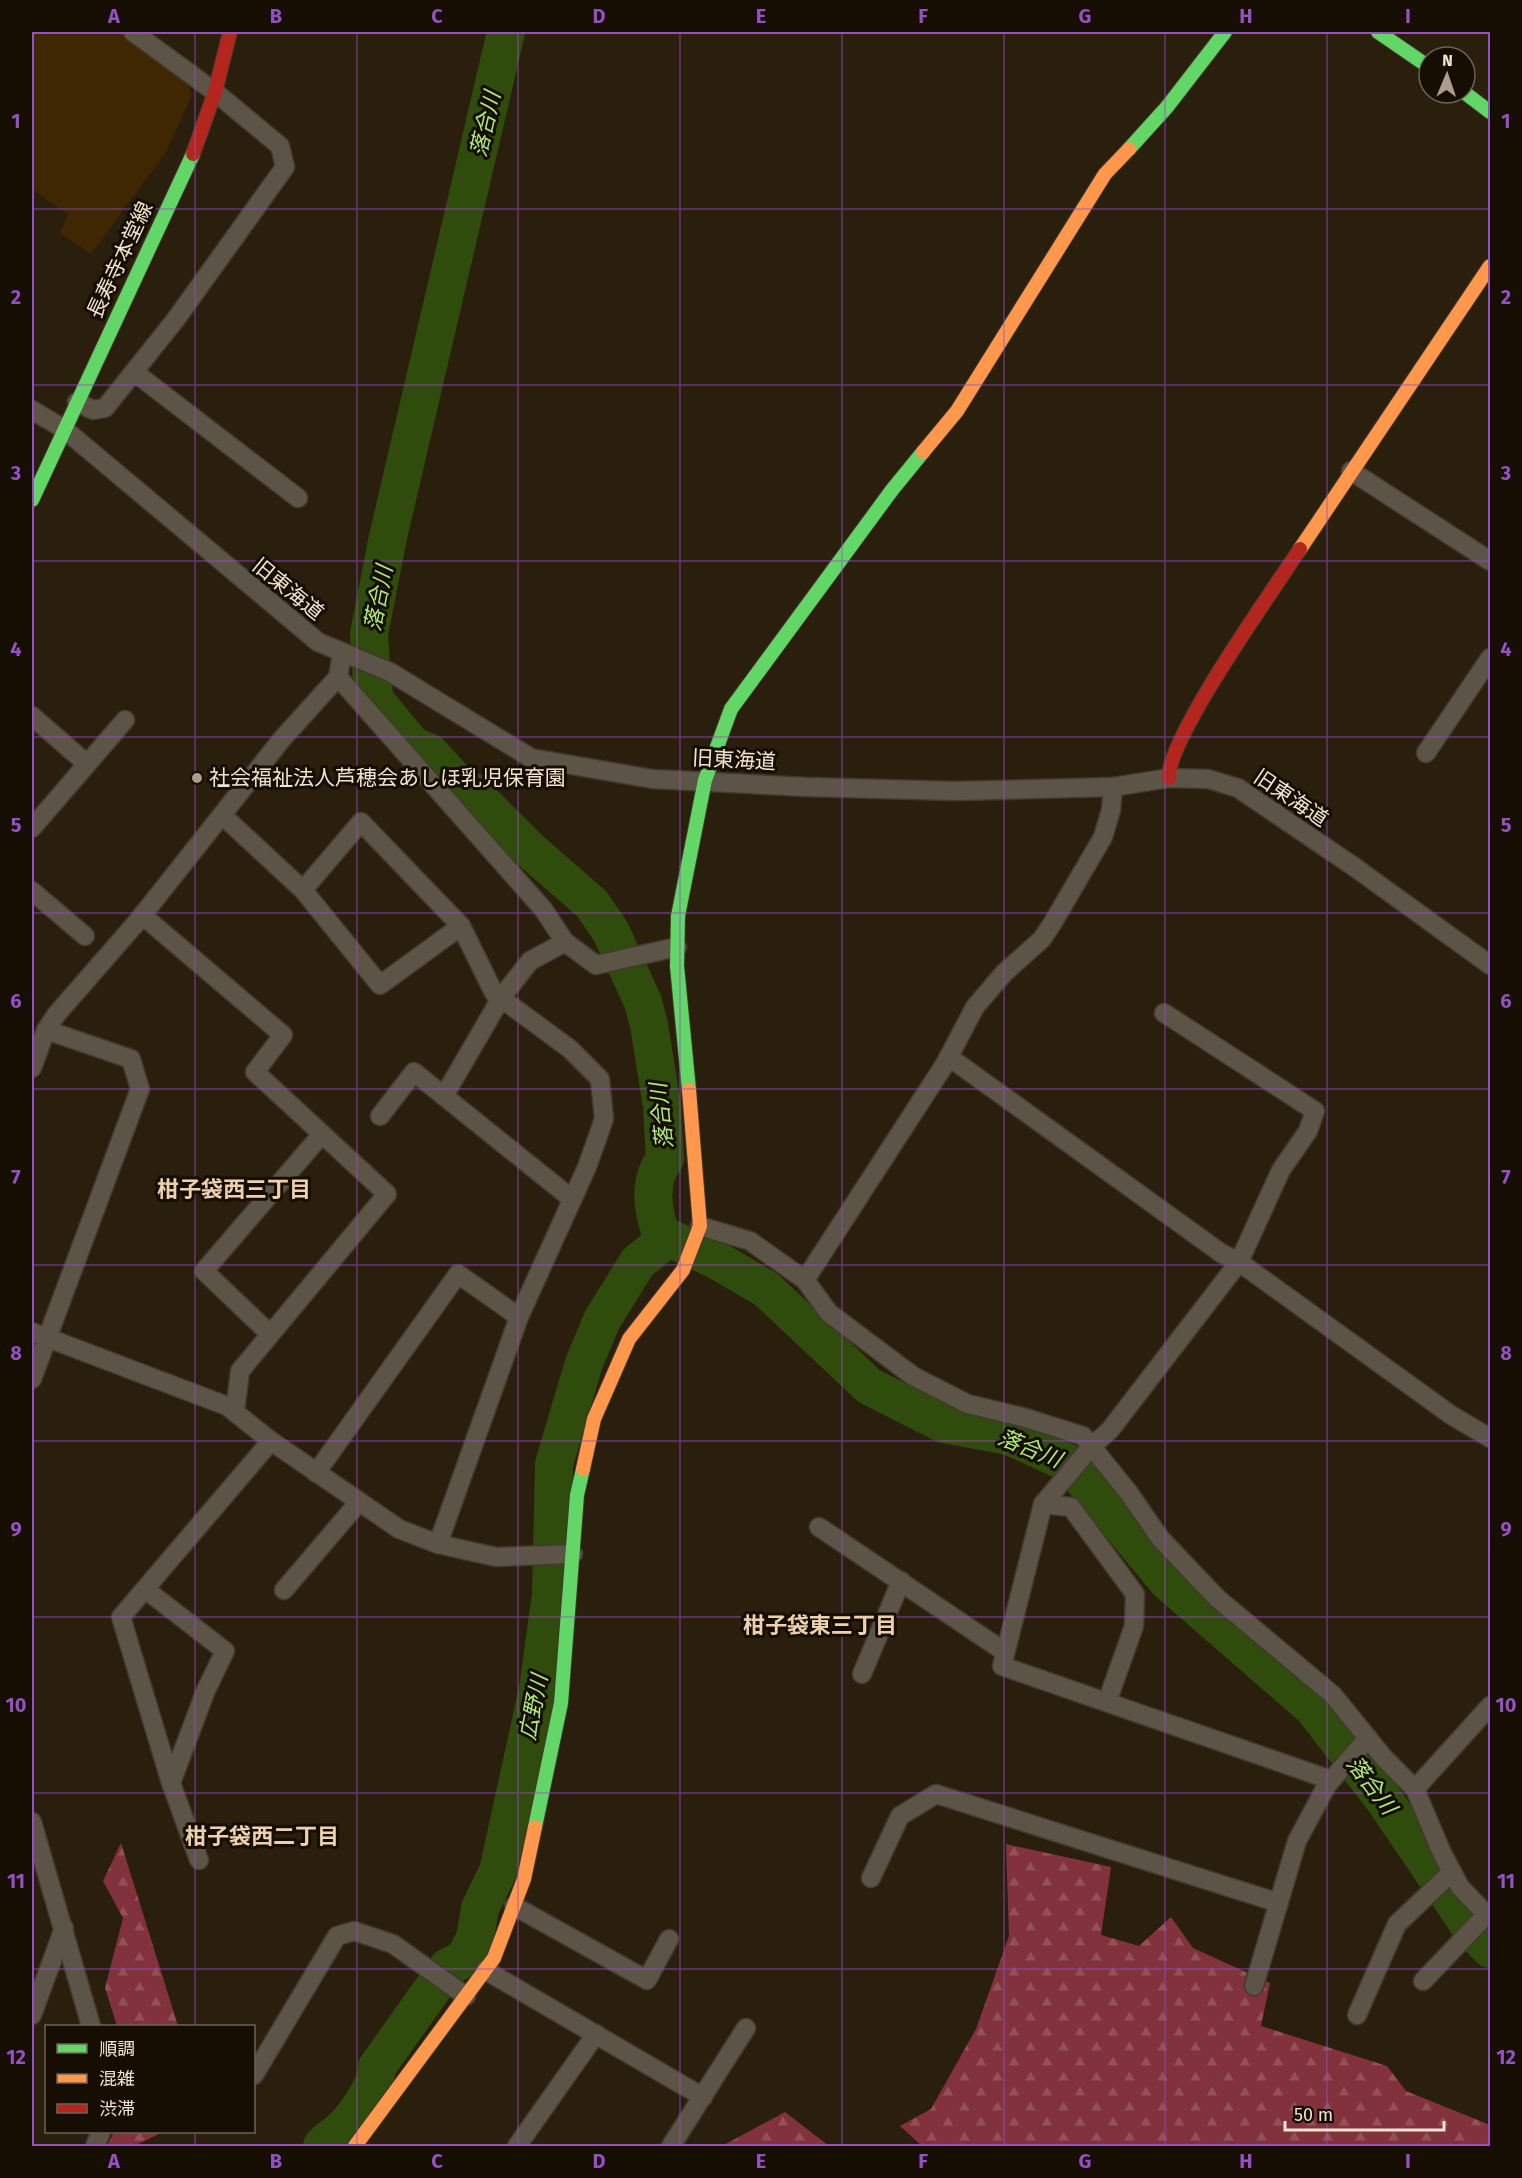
<svg xmlns="http://www.w3.org/2000/svg" width="1522" height="2178" font-family="'Fira Sans','Noto Sans JP',sans-serif">
<style>
.built{fill:#3f2702}
.forest{fill:url(#forest-firs)}
.lines{fill:none;stroke-linecap:round;stroke-linejoin:round}
.river{stroke:#2f4c0d;stroke-width:38}
.street-casing{stroke:#43392e;stroke-width:21}
.fast-casing{stroke:#43392e;stroke-width:16}
.slow-casing{stroke:#43392e;stroke-width:16}
.jam-casing{stroke:#43392e;stroke-width:16}
.street{stroke:#5c5447;stroke-width:18}
.fast{stroke:#63d668;stroke-width:14}
.slow{stroke:#ff974d;stroke-width:14}
.jam{stroke:#b3261e;stroke-width:14}
.grid{fill:none;stroke:#9351c3;stroke-width:1.5;stroke-opacity:0.55}
.poi-dot{fill:#ab9e8c;stroke:#160d03;stroke-width:2}
.labels{text-anchor:middle;stroke-width:6;stroke-linejoin:round;paint-order:stroke}
.street-label{font-size:21px;fill:#f1e3d1;stroke:#160d03}
.poi-label{font-size:21px;fill:#f1e3d1;stroke:#160d03;text-anchor:start}
.water-label{font-size:22px;font-style:italic;fill:#adea7c;stroke:#160d03}
.neighbourhood-label{font-size:22px;font-weight:bold;fill:#edd1af;stroke:#160d03}
.neatline{fill:none;stroke:#9351c3;stroke-width:2}
.grid-label{font-size:20px;text-anchor:middle;font-weight:bold;fill:#9351c3}
</style>
<defs>
<pattern id="forest-firs" width="22" height="20" patternUnits="userSpaceOnUse" patternTransform="scale(1.5)"><rect width="22" height="20" fill="#82323d"/><path d="M5 1l3.5 6h-7zM16 11l3.5 6h-7z" fill="#945058"/></pattern>
</defs>
<rect width="100%" height="100%" fill="#2a1e0d"/>
<polygon class="built" points="32,32 119,32 186,81 192,95 166,152 91,254 60,233 68,215 32,189"/>
<g class="forest">
<polygon points="121,1843 178,2026 117,2026 105,1988 123,1918 103,1881"/>
<polygon points="1006,1844 1111,1867 1101,1935 1139,1946 1171,1917 1193,1948 1270,1983 1261,2026 1387,2066 1406,2091 1490,2125 1490,2146 922,2146 900,2126 931,2109 976,2029 1009,1936"/>
<polygon points="785,2112 829,2146 722,2146"/>
<polygon points="114,2132 163,2132 134,2146 107,2146"/>
</g>
<g class="lines">
<g class="river">
<path d="M 506,32 L 388,537 L 369,634 L 372,681 L 375,700 L 413,746 L 429,752 L 459,785 L 471,791 L 529,849 L 592,904 L 611,932 L 643,1002 L 649,1025 L 662,1106 L 665,1159 C 648,1181 652,1209 661,1234 L 718,1261 L 766,1289 L 869,1386 L 944,1424 L 1009,1436 L 1070,1464 L 1168,1582 L 1313,1708 L 1385,1801 L 1473,1931 L 1490,1949"/>
<path d="M 322,2146 C 328,2138 336,2135 343,2128 C 356,2116 378,2083 377,2067 L 448,1967 L 464,1959 L 475,1938 L 480,1908 L 498,1871 L 538,1689 L 551,1594 L 554,1464 L 584,1363 L 602,1320 L 638,1262 L 657,1247 L 661,1234"/>
</g>
<g class="street-casing">
<g id="street">
<polyline points="134,372 298,498"/>
<polyline points="77,402 93,410 105,408 176,319 285,167 280,146 215,92 133,32"/>
<polyline points="32,410 64,429 318,642 390,672 531,758 652,779 807,787 955,791 1113,787 1169,778 1208,779 1238,788 1353,866 1490,965"/>
<polyline points="1351,471 1490,561"/>
<polyline points="338,677 543,909 565,942"/>
<polyline points="32,716 87,764"/>
<polyline points="1426,753 1490,658"/>
<polyline points="222,815 303,890 380,985 461,926"/>
<polyline points="32,828 125,720"/>
<polyline points="303,890 361,822 461,926 494,993 570,1049 600,1079 604,1119 587,1167 519,1317 438,1544"/>
<polyline points="32,891 85,936"/>
<polyline points="142,915 283,1035 255,1072 387,1194 240,1371 235,1412"/>
<polyline points="949,1057 1221,1253 1239,1262 1281,1170 1308,1131 1315,1111 1164,1013"/>
<polyline points="32,1068 46,1030 56,1015 137,922 282,739 338,677 342,654"/>
<polyline points="444,1096 501,998 530,961 565,942 596,965 677,947"/>
<polyline points="380,1116 414,1072 572,1199"/>
<polyline points="700,1226 750,1241 805,1280 829,1313 913,1376 968,1404 1026,1418 1083,1436 1129,1493 1160,1538 1217,1598 1333,1695 1384,1758 1415,1789 1442,1853 1460,1887 1490,1918"/>
<polyline points="805,1280 945,1064 975,1007 1004,973 1042,939 1052,924 1103,837 1111,810 1113,787"/>
<polyline points="32,1332 227,1406 271,1441 399,1529 438,1544 496,1557 573,1554"/>
<polyline points="270,1334 204,1271 322,1134"/>
<polyline points="32,1379 140,1089 131,1059 46,1030"/>
<polyline points="316,1473 458,1274 519,1317"/>
<polyline points="1043,1504 1071,1507 1135,1594 1134,1626 1107,1702"/>
<polyline points="819,1527 1005,1652"/>
<polyline points="145,1589 225,1651 206,1690 171,1783"/>
<polyline points="284,1590 359,1502"/>
<polyline points="862,1674 901,1581"/>
<polyline points="1331,1780 1002,1666 1043,1504 1091,1447 1110,1430 1239,1262 1451,1415 1490,1438"/>
<polyline points="1415,1789 1490,1706"/>
<polyline points="32,1822 91,2026"/>
<polyline points="199,1860 171,1783 121,1617 271,1441"/>
<polyline points="871,1878 900,1816 936,1794 1279,1903"/>
<polyline points="514,1906 647,1980 669,1939"/>
<polyline points="485,1970 703,2097"/>
<polyline points="1423,1981 1487,1914"/>
<polyline points="1254,1986 1297,1841 1327,1785 1368,1738"/>
<polyline points="32,2015 64,1928"/>
<polyline points="1357,2015 1397,1924 1452,1872"/>
<polyline points="254,2075 337,1936 354,1931 393,1944 466,1996"/>
<polyline points="95,2146 101,2132"/>
<polyline points="517,2146 596,2034"/>
<polyline points="671,2146 746,2028"/>
</g>
</g>
<g class="fast-casing">
<g id="fast">
<polyline points="1378,32 1429,67"/>
<polyline points="1465,93 1490,112"/>
<polyline points="1129,149 1167,107 1225,32"/>
<polyline points="32,500 193,154"/>
<polyline points="689,1090 677,966 678,916 705,780 731,709 892,490 923,452"/>
<polyline points="535,1827 561,1703 577,1495 583,1469"/>
</g>
</g>
<g class="slow-casing">
<g id="slow">
<polyline points="923,452 957,411 1105,174 1129,149"/>
<polyline points="1300,549 1490,266"/>
<polyline points="583,1469 594,1419 629,1339 683,1270 700,1226 689,1090"/>
<polyline points="355,2146 494,1958 524,1879 535,1827"/>
</g>
</g>
<g class="jam-casing">
<g id="jam">
<polyline points="193,154 215,92 230,32"/>
<path d="M 1169,778 C 1166,740 1274,589 1300,549"/>
</g>
</g>
<use href="#street" class="street"/>
<use href="#fast" class="fast"/>
<use href="#slow" class="slow"/>
<use href="#jam" class="jam"/>
</g>
<path class="grid" d="M 195,32 L 195,2026M 357,32 L 357,2146M 518,32 L 518,2146M 680,32 L 680,2146M 842,32 L 842,2146M 1004,32 L 1004,2146M 1165,32 L 1165,2146M 1327,32 L 1327,2146M 32,209 L 1490,209M 32,385 L 1490,385M 32,561 L 1490,561M 32,737 L 1490,737M 32,913 L 1490,913M 32,1089 L 1490,1089M 32,1265 L 1490,1265M 32,1441 L 1490,1441M 32,1617 L 1490,1617M 32,1793 L 1490,1793M 32,1969 L 1490,1969M 195,2132 L 195,2146"/>
<circle class="poi-dot" cx="197" cy="778" r="6"/>
<g class="labels">
<g class="street-label">
<text transform="translate(120 260) rotate(-65)" y="7">長寿寺本堂線</text>
<text transform="translate(288 589) rotate(39)" y="7">旧東海道</text>
<text transform="translate(734 760) rotate(3)" y="7">旧東海道</text>
<text transform="translate(1291 798) rotate(34)" y="7">旧東海道</text>
</g>
<g class="poi-label">
<text x="209" y="785">社会福祉法人芦穂会あしほ乳児保育園</text>
</g>
<g class="water-label">
<text transform="translate(485 124) rotate(-77)" y="8">落合川</text>
<text transform="translate(378 598) rotate(-79)" y="8">落合川</text>
<text transform="translate(661 1116) rotate(-96)" y="8">落合川</text>
<text transform="translate(1030 1448) rotate(22)" y="8">落合川</text>
<text transform="translate(533 1707) rotate(-79)" y="8">広野川</text>
<text transform="translate(1372 1785) rotate(53)" y="8">落合川</text>
</g>
<g class="neighbourhood-label">
<text x="234" y="1197">柑子袋西三丁目</text>
<text x="820" y="1633">柑子袋東三丁目</text>
<text x="262" y="1844">柑子袋西二丁目</text>
</g>
</g>
<rect width="1522" height="2178" fill="none" stroke="#160d03" stroke-width="66"/>
<rect x="45" y="2025" width="210" height="108" fill="#160d03" stroke="#6e6355" stroke-width="1.5"/>
<rect x="57" y="2044" width="30" height="9" fill="#63d668" stroke="#6e6355" stroke-width="1.5"/>
<text x="99" y="2055" font-size="18" fill="#f1e3d1">順調</text>
<rect x="57" y="2074" width="30" height="9" fill="#ff974d" stroke="#6e6355" stroke-width="1.5"/>
<text x="99" y="2085" font-size="18" fill="#f1e3d1">混雑</text>
<rect x="57" y="2104" width="30" height="9" fill="#b3261e" stroke="#6e6355" stroke-width="1.5"/>
<text x="99" y="2115" font-size="18" fill="#f1e3d1">渋滞</text>
<g transform="translate(1447 75) rotate(2)"><circle r="28" fill="#160d03" stroke="#6e6355" stroke-width="1.5"/>
<path d="M0-4.5L10 22L0 15L-10 22Z" fill="#ab9e8c"/>
<text y="-9" font-size="16" font-weight="bold" text-anchor="middle" fill="#f1e3d1">N</text>
</g>
<path d="M1285 2121v9h159v-9" fill="none" stroke="#f1e3d1" stroke-width="3"/>
<text x="1294" y="2121" font-size="18" fill="#f1e3d1" stroke="#160d03" stroke-width="4.5" paint-order="stroke">50 m</text>
<rect x="33" y="33" width="1456" height="2112" class="neatline"/>
<g class="grid-label">
<text x="114" y="23">A</text>
<text x="276" y="23">B</text>
<text x="437" y="23">C</text>
<text x="599" y="23">D</text>
<text x="761" y="23">E</text>
<text x="923" y="23">F</text>
<text x="1085" y="23">G</text>
<text x="1246" y="23">H</text>
<text x="1408" y="23">I</text>
<text x="16" y="128">1</text>
<text x="1506" y="128">1</text>
<text x="16" y="304">2</text>
<text x="1506" y="304">2</text>
<text x="16" y="480">3</text>
<text x="1506" y="480">3</text>
<text x="16" y="656">4</text>
<text x="1506" y="656">4</text>
<text x="16" y="832">5</text>
<text x="1506" y="832">5</text>
<text x="16" y="1008">6</text>
<text x="1506" y="1008">6</text>
<text x="16" y="1184">7</text>
<text x="1506" y="1184">7</text>
<text x="16" y="1360">8</text>
<text x="1506" y="1360">8</text>
<text x="16" y="1536">9</text>
<text x="1506" y="1536">9</text>
<text x="16" y="1712">10</text>
<text x="1506" y="1712">10</text>
<text x="16" y="1888">11</text>
<text x="1506" y="1888">11</text>
<text x="16" y="2064">12</text>
<text x="1506" y="2064">12</text>
<text x="114" y="2168">A</text>
<text x="276" y="2168">B</text>
<text x="437" y="2168">C</text>
<text x="599" y="2168">D</text>
<text x="761" y="2168">E</text>
<text x="923" y="2168">F</text>
<text x="1085" y="2168">G</text>
<text x="1246" y="2168">H</text>
<text x="1408" y="2168">I</text>
</g>
</svg>
